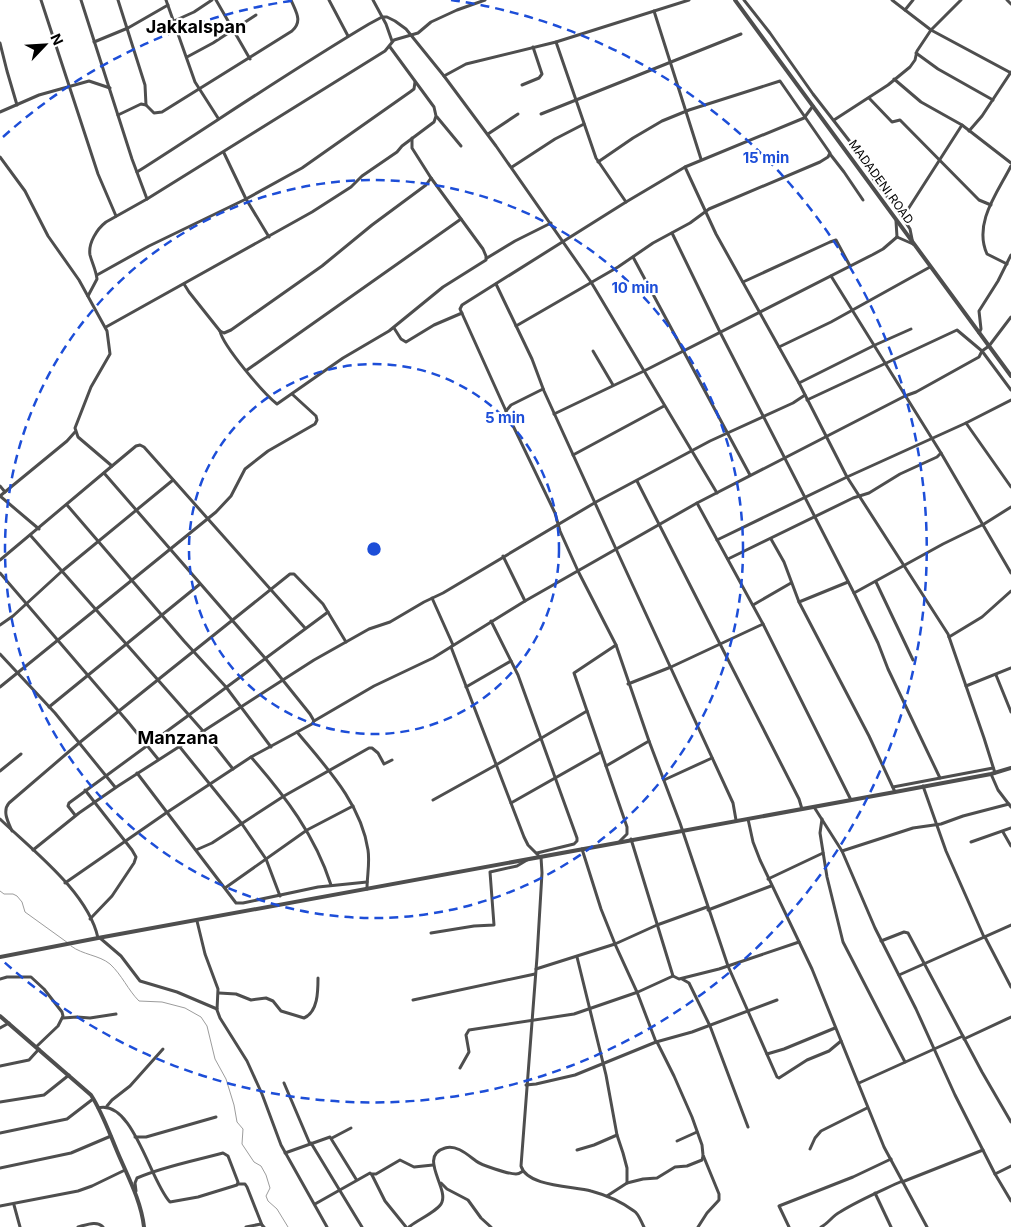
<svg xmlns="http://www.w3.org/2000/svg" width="1011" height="1227" font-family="Inter,sans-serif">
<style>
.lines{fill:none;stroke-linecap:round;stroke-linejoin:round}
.stream{stroke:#9c9c9c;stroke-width:1}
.minor{stroke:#4e4e4e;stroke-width:3}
.tertiary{stroke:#4e4e4e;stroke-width:4}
.ring{fill:none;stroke:#1d4ed8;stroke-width:2.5;stroke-dasharray:9 6}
.labels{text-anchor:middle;stroke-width:4.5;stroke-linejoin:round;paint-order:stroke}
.street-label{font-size:12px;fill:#000;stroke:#fff}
.district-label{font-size:18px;font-weight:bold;fill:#000;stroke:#fff}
.centre{fill:#1d4ed8;stroke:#fff;stroke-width:2.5}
.ring-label{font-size:15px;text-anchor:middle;font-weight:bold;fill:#1d4ed8;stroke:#fff;stroke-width:4.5;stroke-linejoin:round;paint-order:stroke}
</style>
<rect width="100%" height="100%" fill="#fff"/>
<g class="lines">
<g class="stream">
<polyline points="0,891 4,894 13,894 17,896 22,902 25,912 68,943"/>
<path d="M 71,946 C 83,955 99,955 110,964 C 122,975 128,990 139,1001 L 162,1002 L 185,1008 L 201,1017 L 207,1026 L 215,1059 L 226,1079 L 234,1105 L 237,1122 L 243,1129 L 242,1144 L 254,1162 L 261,1166 L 266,1175 L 270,1188 L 266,1196 L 268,1201 L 277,1209 L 288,1227"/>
</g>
<g class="minor">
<polyline points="41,0 98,174 116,216"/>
<polyline points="81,0 132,159 147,199"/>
<polyline points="118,0 145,85 146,105"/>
<polyline points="166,0 195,82 218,118"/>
<polyline points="216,0 250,59"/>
<polyline points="329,0 348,36"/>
<polyline points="373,0 386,24 392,41"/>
<polyline points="744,0 770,33 813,94 865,161 874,180 899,212 910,229 913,244"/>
<polyline points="892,0 931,30 1011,73"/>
<polyline points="1007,0 1011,4"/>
<polyline points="905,10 913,0"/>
<polyline points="654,11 701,159"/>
<polyline points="174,21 194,12 212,0"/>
<polyline points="94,42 128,28 168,5"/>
<polyline points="556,42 596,158 626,202"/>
<polyline points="0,43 7,71 17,105"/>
<polyline points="916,53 938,69 993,100"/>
<polyline points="187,57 213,43 256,15"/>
<polyline points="444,76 466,64 556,42 689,0"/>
<polyline points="894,79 921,102 962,125 1011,163"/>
<polyline points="522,85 539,78 542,74 533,47"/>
<polyline points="869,98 892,122 900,120 979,200 991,205"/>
<polyline points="813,106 804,118 685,167 626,202 462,305 460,309 506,411 555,513 560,531 578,571 616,645 649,741 680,823 728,966 777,1077 779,1078 807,1060 829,1051 841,1041"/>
<polyline points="0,112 39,95 89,81 110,88"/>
<polyline points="541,114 741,34"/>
<path d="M 118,115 L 141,104 L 146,105 L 154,113 L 162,112 L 292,31 C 303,21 296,12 291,0"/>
<polyline points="437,117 461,146"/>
<polyline points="834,120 888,85 910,67 915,60 917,51 931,30 961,0"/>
<polyline points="969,131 982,116 1011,72"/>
<polyline points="488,134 518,114"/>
<polyline points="224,153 246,199 269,237"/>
<polyline points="830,154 844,172 863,200"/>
<polyline points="0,157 25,191 48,236 79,280 107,331 110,354 91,387 75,428 78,437 112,466 0,560"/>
<polyline points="512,167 555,139 584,124"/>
<polyline points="685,167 716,234 799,383 847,477 948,634 984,738 995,773"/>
<path d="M 137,172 C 214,123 290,71 369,24 L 382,17 L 387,17 L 395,21 L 406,29 L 444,76 L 496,146 L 591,282 L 717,493"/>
<polyline points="903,217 962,125"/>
<polyline points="896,221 897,237"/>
<polyline points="672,233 720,332 854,593 878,643 888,669 940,778"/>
<polyline points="897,237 913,244"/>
<polyline points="633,257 750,475"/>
<polyline points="487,258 515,241 551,223"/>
<path d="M 1007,264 L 987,254 C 973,223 998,192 1011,166"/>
<polyline points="97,275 149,246 246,199 302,168 410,92 414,89 415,82"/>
<polyline points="831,276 941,453 1011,573"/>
<polyline points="743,282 830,242 836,240 850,266"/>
<path d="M 184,284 L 189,292 L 220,331 C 223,346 264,394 277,404 L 343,358 L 389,331 L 443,287 L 486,260 L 486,256 L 483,249 L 431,178 L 412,148 L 412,138"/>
<polyline points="496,284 532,359 544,391 616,549 733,803 736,820"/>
<path d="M 88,296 L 97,279 C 96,270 92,263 90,255 C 88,243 97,229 106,222 L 147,199 L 385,51 L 394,40 L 418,33 L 431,22 L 457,10 L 485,0"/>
<polyline points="516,326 618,267 653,243 690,223 709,209 820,162 828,157 830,153 780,81 689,110 662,121 633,138 598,162"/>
<polyline points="106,327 312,212 351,187 362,176 397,152 402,146 434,122 436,116 434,107 390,47"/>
<polyline points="394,328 401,339 406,342 434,325 462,313"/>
<polyline points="220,331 224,333 231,330 322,266 372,225 426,185 431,178"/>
<polyline points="979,333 981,329 979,311 998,281 1011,255"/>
<polyline points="779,347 831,322 930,267"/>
<polyline points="593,351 613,385"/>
<polyline points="247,370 461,219"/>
<polyline points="799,383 875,345 911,329"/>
<polyline points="807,400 957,330 982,351 1011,390"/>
<polyline points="506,411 511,405 543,389"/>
<polyline points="554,414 644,371 872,255 883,249 897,237"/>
<polyline points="966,423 1011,487"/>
<polyline points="573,455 664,406"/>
<polyline points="112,466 136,446 140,445 144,447 305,628"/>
<path d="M 637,481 C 692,587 744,693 799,799 L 802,809"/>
<polyline points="0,486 5,492"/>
<polyline points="0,496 67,441 75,432"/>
<polyline points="0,496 39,529"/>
<polyline points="697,503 763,624 851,800"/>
<polyline points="67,505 184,641 226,687 271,747"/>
<polyline points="31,536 203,731 233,769"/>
<polyline points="771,539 784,562 799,602 869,736 895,792"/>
<polyline points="717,540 847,477 966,423 1011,400"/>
<polyline points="503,556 525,601"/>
<polyline points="728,559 853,498 869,493 900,474 937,457 941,453"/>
<polyline points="0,573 128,722 158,759"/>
<polyline points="876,582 913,660"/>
<polyline points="854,593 943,544 984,524 1011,507"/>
<polyline points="432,598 453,645"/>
<polyline points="799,602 848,582"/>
<polyline points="753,605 791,583"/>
<polyline points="491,621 518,675 577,838 577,841 574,844 537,853"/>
<polyline points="0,625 13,616 61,572 173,480"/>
<polyline points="949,637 982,617 1011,591"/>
<polyline points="616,645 574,673 627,827 627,834 620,841"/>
<polyline points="451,647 524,837 528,845 538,855"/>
<polyline points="0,654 55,713 115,787"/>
<polyline points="996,675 1011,712"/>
<polyline points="628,684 671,667 763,624"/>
<polyline points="966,686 1011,668"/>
<polyline points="0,687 216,512 231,496 245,469 268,451 315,424 317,420 316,416 292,394"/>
<polyline points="466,687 511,661"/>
<polyline points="49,707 200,584"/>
<polyline points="314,721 374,686 433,658 525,601 697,503 905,396 916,392 979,357 982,351 989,346 1011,317"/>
<path d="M 297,732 C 326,767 361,803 368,850 C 370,863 367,876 367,889"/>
<polyline points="179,746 242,824 266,859 280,896"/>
<path d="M 251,757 C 285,796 315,835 331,885"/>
<polyline points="606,766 649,741"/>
<polyline points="0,771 21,754"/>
<polyline points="137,773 236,903 243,903 318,887 367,882"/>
<polyline points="991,774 998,790 1011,807"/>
<polyline points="664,780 712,758"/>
<polyline points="923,786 946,851 984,937"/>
<polyline points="893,787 993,768"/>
<polyline points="85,790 132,850 136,857 134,863 112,896 90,919"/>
<polyline points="433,800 496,765 587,711"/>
<polyline points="511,803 601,752"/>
<polyline points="814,807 842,851 875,928 916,1009 955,1095 995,1174 1011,1201"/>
<polyline points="75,815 68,806 69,803 189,715 328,612"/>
<path d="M 0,819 C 32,850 88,892 98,938"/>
<polyline points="748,819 753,842 760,860 812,969 884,1147 927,1227"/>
<polyline points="822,819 820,833 827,877 843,942 905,1062"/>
<path d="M 12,831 C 8,822 2,811 9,803 L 79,743 L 290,574 L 294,574 L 323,604 L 346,642"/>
<polyline points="1003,832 1011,846"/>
<polyline points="631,839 673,976"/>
<polyline points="971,842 1011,828"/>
<polyline points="582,849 601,909 615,944 637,992 656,1042"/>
<polyline points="33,850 79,813 118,786 314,660 369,629 390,622 424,602 443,593 596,502 710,441 793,403 805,395"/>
<polyline points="196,850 212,843 284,796 369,748 372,748 378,753 384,764 392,760"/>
<polyline points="842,851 913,828 941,824 963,816 1009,804"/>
<path d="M 541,857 L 542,873 L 537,957 L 521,1166 C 527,1187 574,1186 591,1191 C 606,1195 622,1202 634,1211 C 639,1214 641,1222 644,1227"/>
<polyline points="768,879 823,853"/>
<polyline points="65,883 166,813 251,757 312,724 314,721 310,714 265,658 104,473"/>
<polyline points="225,888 307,830 353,806"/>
<polyline points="708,910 771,886"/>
<polyline points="197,921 205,954 218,989 217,1010 220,1018 247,1061 262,1094 281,1145 327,1227"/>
<polyline points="431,933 474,926 494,925 490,872 517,866 527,860"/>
<polyline points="985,937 1011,987"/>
<polyline points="100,938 121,956 140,981 177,992 217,1009"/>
<polyline points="881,941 904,932 908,933 982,1072 1011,1122"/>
<polyline points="577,957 606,1075 617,1135 623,1153 627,1168 627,1183"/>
<polyline points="536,969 615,944 657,925 707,907"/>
<polyline points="899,975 1011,925"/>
<polyline points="0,979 7,977 31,977 44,989 62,1012 63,1016 58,1026 36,1047"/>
<polyline points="682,979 689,983 710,1026 748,1127"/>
<path d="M 219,993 L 236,994 L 251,1000 L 266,998 L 273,1001 L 281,1011 L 304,1018 C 318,1012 318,991 318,978"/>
<polyline points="413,1000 535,974"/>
<polyline points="63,1018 77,1017 90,1018 116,1014"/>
<polyline points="0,1028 9,1023"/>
<polyline points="964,1039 1011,1017"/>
<polyline points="657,1042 674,1076 692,1117 702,1145 703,1155 719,1194 719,1200 707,1213 698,1227"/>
<polyline points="767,1054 784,1049 835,1028"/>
<polyline points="0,1066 29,1060 39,1049"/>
<polyline points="460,1068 469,1052 466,1035 469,1030 574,1014 638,992 673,976 679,979 719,969 799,942"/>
<polyline points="284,1083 310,1144"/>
<polyline points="859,1083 963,1036"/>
<polyline points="526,1085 536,1084 575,1075 656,1042 692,1032 777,1000"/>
<polyline points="0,1102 44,1095 69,1075"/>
<polyline points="107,1106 112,1100 130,1086 163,1049"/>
<path d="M 98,1108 C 133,1099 150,1181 170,1202 L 198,1197 L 237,1185 L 238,1182 L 228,1156 L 223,1153 C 194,1161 165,1166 137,1178 L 135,1183 L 136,1191"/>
<polyline points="0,1133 67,1119 93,1099"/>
<polyline points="135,1137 146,1137 216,1117"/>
<polyline points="332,1138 351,1128"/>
<polyline points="677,1141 697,1132"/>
<polyline points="311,1143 362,1227"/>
<polyline points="810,1149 815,1138 821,1131 867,1108"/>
<polyline points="577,1150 594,1145 617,1135"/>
<polyline points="285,1153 330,1137 356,1179"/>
<polyline points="0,1168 71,1153 111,1136"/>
<polyline points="372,1174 376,1174 400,1160 414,1167 433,1165"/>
<polyline points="995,1174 1011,1166"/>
<polyline points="902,1182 983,1150"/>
<polyline points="441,1183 447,1189 468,1200 481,1218 491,1227"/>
<polyline points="238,1184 245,1184 247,1187 262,1225"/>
<polyline points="875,1193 891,1227"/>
<polyline points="607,1196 627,1183 643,1179 657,1178 675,1167 687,1166 702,1160 703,1156"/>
<polyline points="315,1204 370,1173 372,1175 385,1201 406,1227"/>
<polyline points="14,1205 20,1227"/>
<polyline points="0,1206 78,1191 92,1186 125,1170"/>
<path d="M 78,1227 C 86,1225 97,1220 103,1227"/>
<polyline points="246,1227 261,1224 264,1227"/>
<path d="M 409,1227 C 417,1220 439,1211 442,1202 C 448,1187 418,1156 445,1148 C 456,1144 468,1155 476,1161 C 481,1165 508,1174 516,1174 C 519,1174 520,1173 523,1171"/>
<polyline points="789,1227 779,1206 853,1177 891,1159"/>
<path d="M 821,1227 C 829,1223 832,1216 840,1212 C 859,1200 881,1191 902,1181"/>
</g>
<g class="tertiary">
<polyline points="735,0 1011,376"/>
<polyline points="0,957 98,938 895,792 991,774 1011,768"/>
<path d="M 0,1016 L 91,1095 C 102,1112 109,1132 117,1151 C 127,1175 141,1200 144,1227"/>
</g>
</g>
<g class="ring">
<circle cx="374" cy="549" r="185"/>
<circle cx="374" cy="549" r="369"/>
<path d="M3 137A554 554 0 0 1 297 0M451 0A554 554 0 1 1 3 961"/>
</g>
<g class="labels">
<g class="street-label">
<text transform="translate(881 182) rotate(54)" y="4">MADADENI ROAD</text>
</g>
<g class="district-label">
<text x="196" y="33">Jakkalspan</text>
<text x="178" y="744">Manzana</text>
</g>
</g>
<circle cx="374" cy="549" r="8" class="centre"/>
<g class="ring-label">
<text x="766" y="163">15 min</text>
<text x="635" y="293">10 min</text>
<text x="505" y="423">5 min</text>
</g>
<g transform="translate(45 45) rotate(65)" stroke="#ffffff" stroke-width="4" paint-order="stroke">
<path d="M0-4L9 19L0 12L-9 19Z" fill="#000000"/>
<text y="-8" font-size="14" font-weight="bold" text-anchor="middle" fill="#000000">N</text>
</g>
</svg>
